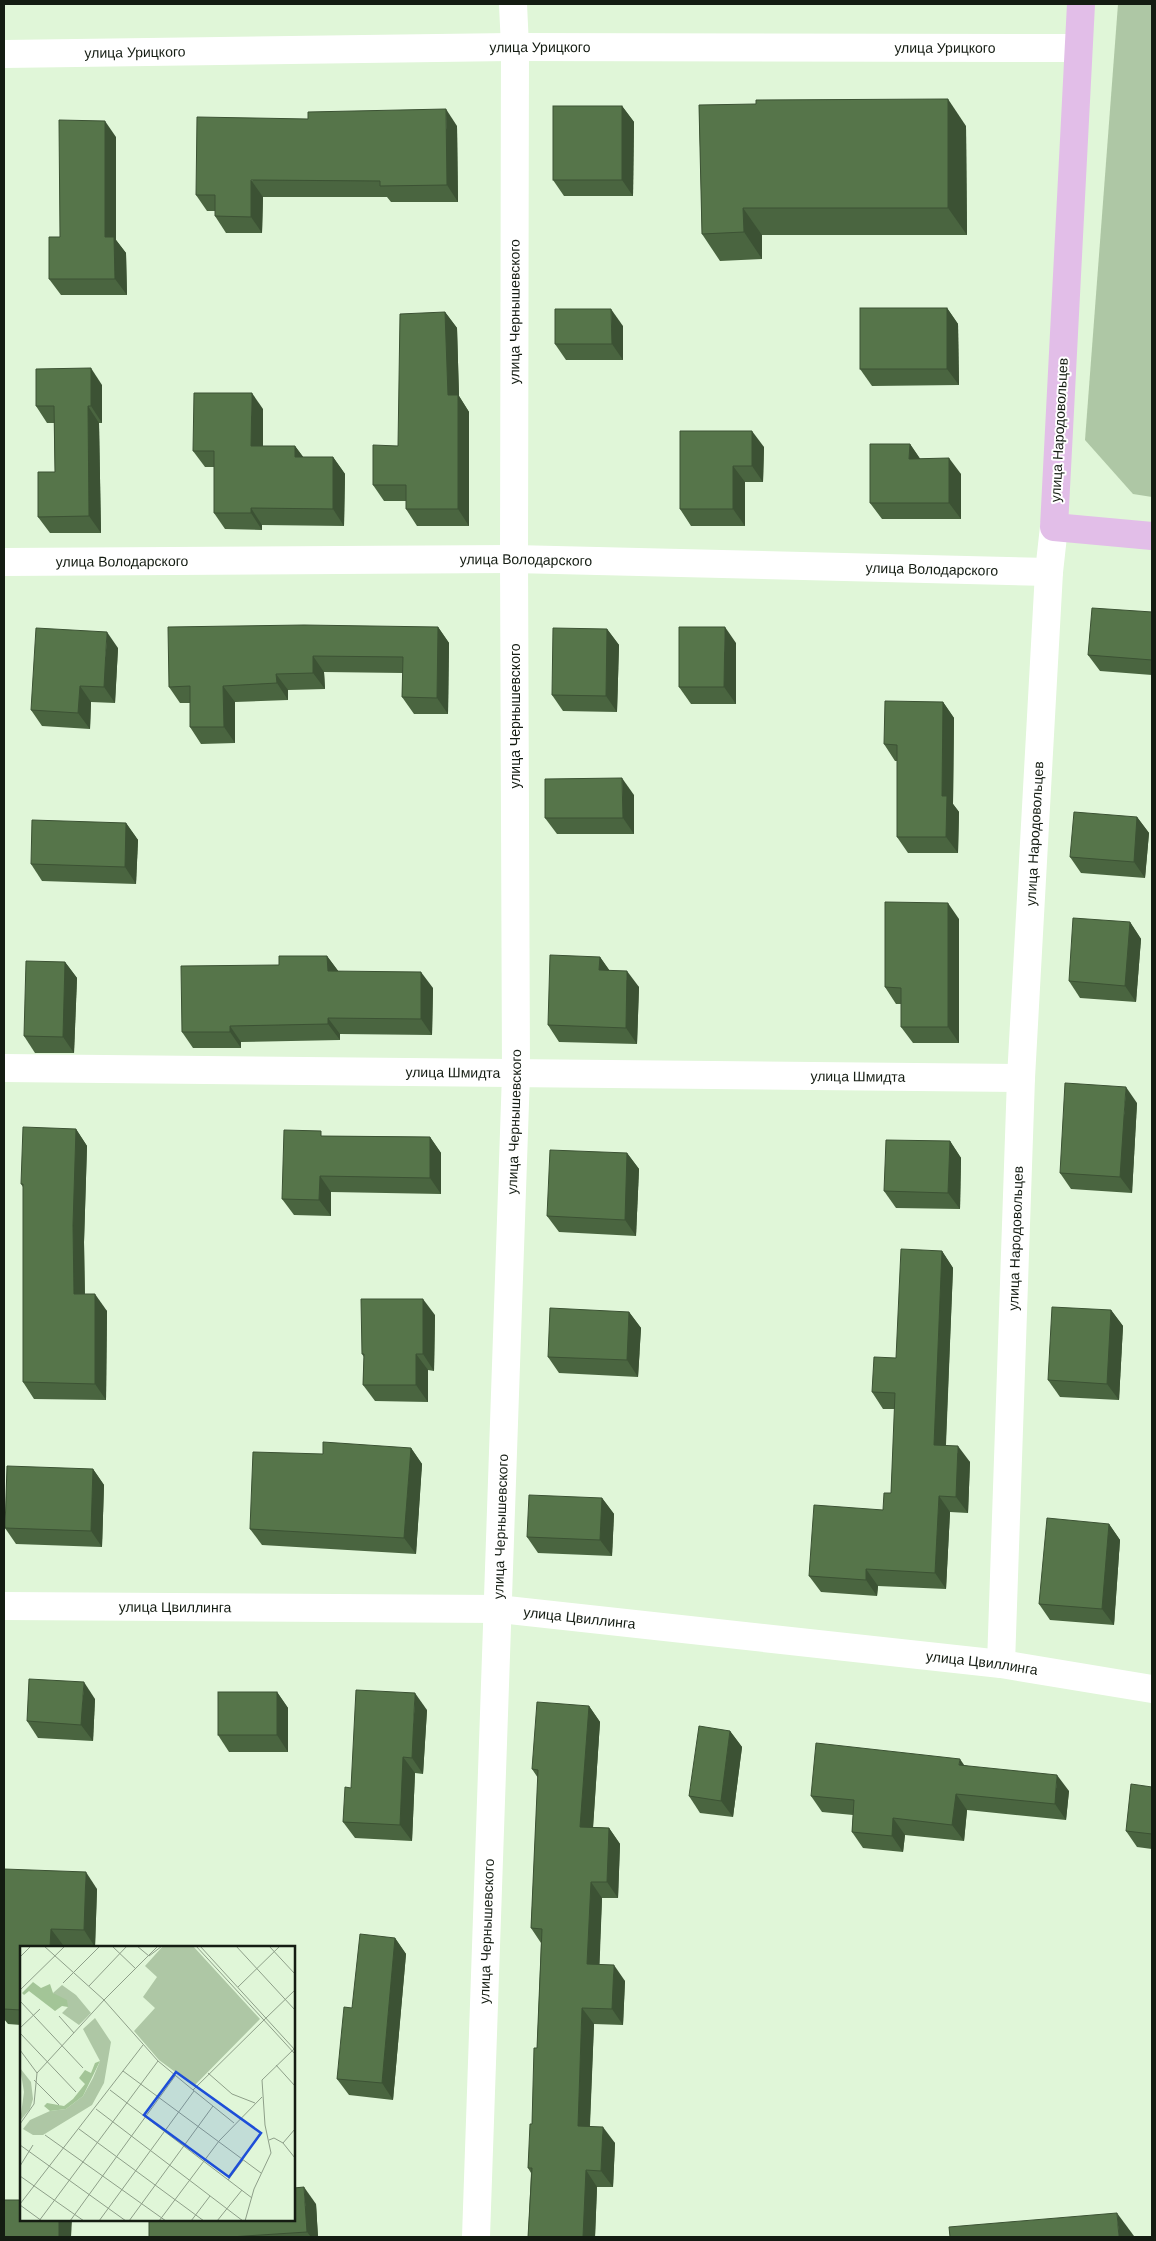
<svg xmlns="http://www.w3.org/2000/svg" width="1156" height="2241" font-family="Arial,sans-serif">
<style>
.green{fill:#aec7a5}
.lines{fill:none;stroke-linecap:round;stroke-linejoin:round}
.minor{stroke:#fff;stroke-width:28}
.major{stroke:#e2bee8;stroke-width:28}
.wall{fill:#4a6540}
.shaded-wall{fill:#3c5234}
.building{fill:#56754a;stroke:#3c5234}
.labels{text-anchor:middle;stroke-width:4;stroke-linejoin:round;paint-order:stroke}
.street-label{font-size:14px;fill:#141c12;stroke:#fff}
.inset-road{fill:none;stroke:#8e9f89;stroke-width:1}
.view{fill:#1d4ed8;fill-opacity:0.15;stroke:#1d4ed8;stroke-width:2.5}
.inset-edge{fill:none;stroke:#141c12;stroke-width:2.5}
</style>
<rect width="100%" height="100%" fill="#e0f6d8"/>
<polygon class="green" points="1118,4 1152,4 1152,497 1133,494 1085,440"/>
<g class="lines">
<g class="minor">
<path id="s1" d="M 4,54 L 515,47 L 1078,48"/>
<path id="s2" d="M 4,562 L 514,559 L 1049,572"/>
<path id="s3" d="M 4,1068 L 1021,1078"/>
<path id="s4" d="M 4,1606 L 499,1609 L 1001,1664 L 1152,1689"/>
<path id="s5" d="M 1001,1664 L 1021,1078 L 1049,572 L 1054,527"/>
<path id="s6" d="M 476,2237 L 516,1074 L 514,559 L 515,47 L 513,4"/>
</g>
<polyline class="major" points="1081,4 1054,527 1152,536"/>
</g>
<g class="wall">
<polygon points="699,105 966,126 967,235 762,235 762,259 720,261 702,234"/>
<polygon points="622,106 634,122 633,196 564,196 553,180"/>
<polygon points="457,126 458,202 391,202 387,197 263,197 262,233 226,233 215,216 215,211 207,211 196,195"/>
<polygon points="116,137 116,240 126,253 127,295 61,295 49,279 60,237"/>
<polygon points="947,308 958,324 959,385 872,386 860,369"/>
<polygon points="445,312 457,328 459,396 469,412 469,526 417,526 406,509 406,501 384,501 373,485 398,446"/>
<polygon points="623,326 623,360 566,360 555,344"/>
<polygon points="102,385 102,423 99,423 101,533 50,533 38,517 55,472 54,423 47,423 36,406"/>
<polygon points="263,409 263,446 295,446 303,457 333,457 345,474 344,526 262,525 262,530 225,529 214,513 214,467 205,467 193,451"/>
<polygon points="680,431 764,447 763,482 745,482 745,526 691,526 680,509"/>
<polygon points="910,444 920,459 961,474 961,519 882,519 870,503"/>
<polygon points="1152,612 1152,675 1100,671 1088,655"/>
<polygon points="438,627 449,643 448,714 414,714 402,697 403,673 324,672 325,689 288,690 288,700 235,702 235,743 201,744 190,727 190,703 180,703 169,687"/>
<polygon points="607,629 619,645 617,712 563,711 552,695"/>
<polygon points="736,643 736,704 691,704 679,687"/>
<polygon points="118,648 115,703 91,702 90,729 42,726 31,710"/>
<polygon points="943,702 954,718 953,804 959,812 958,853 908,853 897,837 897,761 895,761 884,744"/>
<polygon points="634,795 634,834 557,834 545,818"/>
<polygon points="1137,817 1149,833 1145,878 1081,873 1070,857"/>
<polygon points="126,823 138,840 136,884 42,881 31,864"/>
<polygon points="959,919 959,1043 913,1043 901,1027 901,1004 896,1004 885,987"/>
<polygon points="1130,922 1141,939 1136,1002 1080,998 1069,981"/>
<polygon points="327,956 338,971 433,988 432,1035 340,1034 340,1040 241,1042 241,1048 193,1048 182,1032 279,965"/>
<polygon points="600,957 610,971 639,987 637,1044 559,1042 548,1025"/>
<polygon points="65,962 77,978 74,1053 35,1053 24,1036"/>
<polygon points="1137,1103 1132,1193 1071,1189 1060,1173"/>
<polygon points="76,1129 87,1146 84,1242 85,1294 107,1311 106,1400 34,1399 23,1382 23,1187 21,1184"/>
<polygon points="324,1136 430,1137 441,1153 441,1194 331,1192 331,1216 294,1215 282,1199"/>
<polygon points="950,1141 961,1158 960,1209 896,1208 884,1191"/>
<polygon points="627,1153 639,1169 636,1236 559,1232 547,1216"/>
<polygon points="942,1251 953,1268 946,1445 970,1462 968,1513 950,1512 946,1589 878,1586 877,1596 821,1592 809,1576 883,1510 891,1493 895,1409 883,1409 872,1392 896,1358"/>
<polygon points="1111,1310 1123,1326 1119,1400 1060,1397 1048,1380"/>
<polygon points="629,1312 641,1328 638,1377 559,1373 548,1357"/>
<polygon points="435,1315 434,1371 428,1370 428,1402 375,1401 363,1385 364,1357 362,1354"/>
<polygon points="411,1448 422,1464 416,1554 262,1545 250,1529 323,1454"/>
<polygon points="93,1469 104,1485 102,1547 16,1544 5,1528"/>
<polygon points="602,1498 614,1514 612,1556 538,1553 527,1537"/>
<polygon points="1109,1524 1120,1540 1114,1625 1050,1620 1039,1604"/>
<polygon points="277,1692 288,1708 288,1752 229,1752 218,1735"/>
<polygon points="95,1699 93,1741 38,1738 27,1721"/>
<polygon points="589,1706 600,1722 593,1827 609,1828 620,1844 618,1898 602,1898 599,1965 625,1981 623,2025 594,2024 590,2126 615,2143 613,2187 597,2187 595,2237 528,2237 531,2173 528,2168 532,2124 537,2048 541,1943 531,1928 538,1778 532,1769"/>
<polygon points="427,1710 423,1774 415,1773 412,1841 355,1838 343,1822 351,1788"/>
<polygon points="730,1731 742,1747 733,1817 700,1813 689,1796"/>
<polygon points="964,1765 1069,1791 1066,1820 967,1810 964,1841 905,1835 903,1852 863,1848 852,1832 853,1815 822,1812 811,1796"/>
<polygon points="1152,1787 1152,1849 1137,1847 1126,1831"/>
<polygon points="4,1869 97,1889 95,1947 63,1945 21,1947 21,2025 8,2024 4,2019"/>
<polygon points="395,1938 406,1954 393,2100 349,2095 337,2079 352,2008"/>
<polygon points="316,2204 318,2237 149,2237"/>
</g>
<g class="shaded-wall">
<polygon points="948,99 966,126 967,235 948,208"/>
<polygon points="622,106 634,122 633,196 622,180"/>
<polygon points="446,109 457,126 458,202 447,185"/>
<polygon points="105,121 116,137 116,240 126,253 127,295 115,279 105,237"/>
<polygon points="251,180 263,197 262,233 251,217"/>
<polygon points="743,208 762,235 762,259 744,232"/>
<polygon points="947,308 958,324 959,385 947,369"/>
<polygon points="611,309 623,326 623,360 612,344"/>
<polygon points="445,312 457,328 459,396 469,412 469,526 458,509 448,395"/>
<polygon points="91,368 102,385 102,423 91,406"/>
<polygon points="252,393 263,409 263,462 251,446"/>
<polygon points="88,406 99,423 101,533 89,516"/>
<polygon points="752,431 764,447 763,482 752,466"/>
<polygon points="910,444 921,460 909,459"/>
<polygon points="295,446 307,462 295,457"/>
<polygon points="333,457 345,474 344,526 333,509"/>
<polygon points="949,458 961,474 961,519 949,503"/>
<polygon points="733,466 745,482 745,526 733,509"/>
<polygon points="251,508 262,525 262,530 251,513"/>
<polygon points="438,627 449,643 448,714 437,698"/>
<polygon points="725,627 736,643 736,704 724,687"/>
<polygon points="607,629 619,645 617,712 606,696"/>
<polygon points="107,632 118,648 115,703 104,687"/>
<polygon points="313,656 324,672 325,689 313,673"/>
<polygon points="276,674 288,690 288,700 277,683"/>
<polygon points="80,686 91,702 90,729 78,713"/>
<polygon points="223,686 235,702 235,743 224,727"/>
<polygon points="943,702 954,718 953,804 959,812 958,853 946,837 942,796"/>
<polygon points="622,778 634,795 634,834 623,818"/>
<polygon points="1137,817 1149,833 1145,878 1134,862"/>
<polygon points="126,823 138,840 136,884 125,867"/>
<polygon points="948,903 959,919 959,1043 948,1027"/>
<polygon points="1130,922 1141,939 1136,1002 1125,986"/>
<polygon points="327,956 339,972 328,971"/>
<polygon points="600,957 611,973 599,970"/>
<polygon points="65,962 77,978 74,1053 63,1037"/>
<polygon points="627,971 639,987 637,1044 626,1028"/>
<polygon points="421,972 433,988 432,1035 421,1019"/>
<polygon points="328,1018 340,1034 340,1040 328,1024"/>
<polygon points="230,1026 241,1042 241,1048 230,1032"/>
<polygon points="1126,1087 1137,1103 1132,1193 1120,1177"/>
<polygon points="76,1129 87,1146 84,1242 85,1311 74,1294 73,1225"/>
<polygon points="430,1137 441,1153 441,1194 430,1178"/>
<polygon points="950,1141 961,1158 960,1209 948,1193"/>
<polygon points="627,1153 639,1169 636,1236 625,1220"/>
<polygon points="320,1176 331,1192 331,1216 319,1200"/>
<polygon points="942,1251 953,1268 945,1461 934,1445"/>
<polygon points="95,1294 107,1311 106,1400 95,1384"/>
<polygon points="423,1299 435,1315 434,1371 423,1354"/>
<polygon points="1111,1310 1123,1326 1119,1400 1107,1384"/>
<polygon points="629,1312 641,1328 638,1377 627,1360"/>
<polygon points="416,1354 428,1370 428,1402 416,1385"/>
<polygon points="958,1446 970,1462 968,1513 956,1497"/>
<polygon points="411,1448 422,1464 416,1554 404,1538"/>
<polygon points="93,1469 104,1485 102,1547 91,1531"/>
<polygon points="939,1496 950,1512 946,1589 935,1573"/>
<polygon points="602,1498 614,1514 612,1556 600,1540"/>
<polygon points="1109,1524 1120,1540 1114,1625 1102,1609"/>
<polygon points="866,1569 878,1586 877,1596 866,1580"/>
<polygon points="84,1682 95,1699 93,1741 81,1725"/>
<polygon points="277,1692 288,1708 288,1752 277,1735"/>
<polygon points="415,1693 427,1710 423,1774 412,1758"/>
<polygon points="589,1706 600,1722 592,1843 580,1827"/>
<polygon points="730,1731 742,1747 733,1817 721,1801"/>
<polygon points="403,1757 415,1773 412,1841 400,1825"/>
<polygon points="960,1759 971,1775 959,1765"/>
<polygon points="1057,1775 1069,1791 1066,1820 1055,1804"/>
<polygon points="956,1794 967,1810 964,1841 952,1825"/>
<polygon points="893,1818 905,1835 903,1852 892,1836"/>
<polygon points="609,1828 620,1844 618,1898 607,1882"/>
<polygon points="86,1872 97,1889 95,1947 84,1930"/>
<polygon points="591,1882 602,1898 599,1980 587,1964"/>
<polygon points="51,1929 63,1945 63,1947 50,1947"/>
<polygon points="395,1938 406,1954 393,2100 382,2083"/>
<polygon points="614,1965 625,1981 623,2025 612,2009"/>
<polygon points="582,2008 594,2024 589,2142 578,2126"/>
<polygon points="603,2127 615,2143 613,2187 601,2171"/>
<polygon points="586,2170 597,2187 595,2237 583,2237"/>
<polygon points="304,2187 316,2204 318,2237 311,2237 307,2232"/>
<polygon points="1117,2213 1134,2236 1134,2237 1119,2237"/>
<polygon points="59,2220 72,2220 71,2237 59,2237"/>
</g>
<g class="building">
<polygon points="948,99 948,208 743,208 744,232 702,234 699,105 756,104 756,100"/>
<rect x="553" y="106" width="69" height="74"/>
<polygon points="446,109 447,185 380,186 380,181 251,180 251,217 215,216 215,195 196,195 197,117 308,119 308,112"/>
<polygon points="59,120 105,121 105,237 114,237 115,279 49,279 49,237 60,237"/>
<rect x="860" y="308" width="87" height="61"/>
<polygon points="555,309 611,309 612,344 555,344"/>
<polygon points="445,312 448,395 458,395 458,509 406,509 406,485 373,485 373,445 398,446 400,314"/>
<polygon points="91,368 91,406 88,406 89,516 38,517 38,472 55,472 54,406 36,406 36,369"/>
<polygon points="194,393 252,393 251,446 295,446 295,457 333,457 333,509 251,508 251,513 214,513 214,451 193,451"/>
<polygon points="680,431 752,431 752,466 733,466 733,509 680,509"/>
<polygon points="870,444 910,444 909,459 949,458 949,503 870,503"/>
<polygon points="1092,608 1152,612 1152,660 1088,655"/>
<polygon points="304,625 438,627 437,698 402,697 403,657 313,656 313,673 276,674 277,683 223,686 224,727 190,727 190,686 169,687 168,627"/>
<polygon points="679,627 725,627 724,687 679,687"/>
<polygon points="36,628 107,632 104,687 80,686 78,713 31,710"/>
<polygon points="553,628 607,629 606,696 552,695"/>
<polygon points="885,701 943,702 942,796 947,796 946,837 897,837 897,745 884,744"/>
<polygon points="622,778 623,818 545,818 545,779"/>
<polygon points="1074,812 1137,817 1134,862 1070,857"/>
<polygon points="32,820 126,823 125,867 31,864"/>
<polygon points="885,902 948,903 948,1027 901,1027 901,988 885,987"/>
<polygon points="1073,918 1130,922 1125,986 1069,981"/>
<polygon points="550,955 600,957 599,970 627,971 626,1028 548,1025"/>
<polygon points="279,956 327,956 328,971 421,972 421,1019 328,1018 328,1024 230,1026 230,1032 182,1032 181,966 279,965"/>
<polygon points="26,961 65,962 63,1037 24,1036"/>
<polygon points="1065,1083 1126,1087 1120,1177 1060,1173"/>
<polygon points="23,1127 76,1129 73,1225 74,1294 95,1294 95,1384 23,1382 23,1184 21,1184"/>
<polygon points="284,1130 321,1131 321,1136 430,1137 430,1178 320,1176 319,1200 282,1199"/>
<polygon points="886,1140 950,1141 948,1193 884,1191"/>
<polygon points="550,1150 627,1153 625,1220 547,1216"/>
<polygon points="901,1249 942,1251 934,1445 958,1446 956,1497 939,1496 935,1573 866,1569 866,1580 809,1576 814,1505 883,1510 884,1493 891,1493 895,1393 872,1392 874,1357 896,1358"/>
<polygon points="361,1299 423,1299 423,1354 416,1354 416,1385 363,1385 364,1354 362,1354"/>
<polygon points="1052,1307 1111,1310 1107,1384 1048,1380"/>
<polygon points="550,1308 629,1312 627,1360 548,1357"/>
<polygon points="323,1442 411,1448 404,1538 250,1529 253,1452 323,1454"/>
<polygon points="7,1466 93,1469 91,1531 5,1528"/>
<polygon points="529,1495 602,1498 600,1540 527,1537"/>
<polygon points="1047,1518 1109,1524 1102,1609 1039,1604"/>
<polygon points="29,1679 84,1682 81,1725 27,1721"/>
<polygon points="356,1690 415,1693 412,1758 403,1757 400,1825 343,1822 345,1787 351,1788"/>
<rect x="218" y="1692" width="59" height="43"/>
<polygon points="537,1702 589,1706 580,1827 609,1828 607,1882 591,1882 587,1964 614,1965 612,2009 582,2008 578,2126 603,2127 601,2171 586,2170 583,2237 528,2237 532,2168 528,2168 530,2124 532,2124 534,2048 537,2048 542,1929 531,1928 538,1770 532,1769"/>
<polygon points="699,1726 730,1731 721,1801 689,1796"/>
<polygon points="816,1743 960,1759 959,1765 1057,1775 1055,1804 956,1794 952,1825 893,1818 892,1836 852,1832 854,1800 811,1796"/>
<polygon points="1131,1784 1152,1787 1152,1834 1126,1831"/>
<polygon points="4,1869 86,1872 84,1930 51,1929 50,1947 21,1947 21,2010 4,2009"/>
<polygon points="360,1934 395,1938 382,2083 337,2079 344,2007 352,2008"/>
<polygon points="304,2187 307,2232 230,2237 149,2237 149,2220 294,2220 294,2188"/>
<polygon points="4,2200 21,2200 21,2220 59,2220 59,2237 4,2237"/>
<polygon points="1117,2213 1119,2237 950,2237 949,2227"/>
</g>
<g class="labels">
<g class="street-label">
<text dy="5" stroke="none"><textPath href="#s1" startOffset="536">улица Урицкого</textPath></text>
<text dy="5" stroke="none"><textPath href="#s1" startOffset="941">улица Урицкого</textPath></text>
<text dy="5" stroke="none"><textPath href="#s1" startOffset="131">улица Урицкого</textPath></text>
<text dy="5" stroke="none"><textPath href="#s6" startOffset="1926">улица Чернышевского</textPath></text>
<text transform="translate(1059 430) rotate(-87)" y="5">улица Народовольцев</text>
<text dy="5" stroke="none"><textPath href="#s2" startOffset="522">улица Володарского</textPath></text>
<text dy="5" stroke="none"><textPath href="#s2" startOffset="118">улица Володарского</textPath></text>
<text dy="5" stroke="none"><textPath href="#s2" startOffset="928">улица Володарского</textPath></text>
<text transform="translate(515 716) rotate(-90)" y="5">улица Чернышевского</text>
<text dy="5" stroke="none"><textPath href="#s5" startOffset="831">улица Народовольцев</textPath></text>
<text dy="5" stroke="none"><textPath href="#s3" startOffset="449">улица Шмидта</textPath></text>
<text dy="5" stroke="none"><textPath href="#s3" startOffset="854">улица Шмидта</textPath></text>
<text dy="5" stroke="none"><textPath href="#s6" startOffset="1116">улица Чернышевского</textPath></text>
<text dy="5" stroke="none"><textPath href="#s5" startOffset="426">улица Народовольцев</textPath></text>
<text dy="5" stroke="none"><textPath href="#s6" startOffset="711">улица Чернышевского</textPath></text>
<text dy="5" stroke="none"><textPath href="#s4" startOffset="171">улица Цвиллинга</textPath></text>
<text dy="5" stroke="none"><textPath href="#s4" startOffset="576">улица Цвиллинга</textPath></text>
<text dy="5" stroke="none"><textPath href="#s4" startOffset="981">улица Цвиллинга</textPath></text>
<text dy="5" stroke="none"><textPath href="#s6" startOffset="306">улица Чернышевского</textPath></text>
</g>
</g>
<g transform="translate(20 1946)">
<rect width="275" height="275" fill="#e0f6d8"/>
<path d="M 143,0 L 173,0 L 240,73 L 174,140 L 139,114 L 114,85 L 135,62 L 123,51 L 137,31 L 125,20 ZM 42,39 L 56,49 L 71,67 L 59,79 L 42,67 L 48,61 L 33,47 ZM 75,72 L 91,96 L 84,137 L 72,159 L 23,189 L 13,189 L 3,183 L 10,174 L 30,165 L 46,163 L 63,150 L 73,132 L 80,115 L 63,83 ZM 0,122 L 11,136 L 13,153 L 10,163 L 0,175 L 4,146 Z" fill="#aec7a5"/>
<path d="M 13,36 L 21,42 L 30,38 L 33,47 L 47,54 L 48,61 L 42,60 L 35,65 L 9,45 L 4,49 L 2,47 ZM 80,115 L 63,150 L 46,163 L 30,165 L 24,160 L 27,157 L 44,160 L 53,153 L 65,138 L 59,132 L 65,124 L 71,127 L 75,117 Z" fill="#a3c597"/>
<path class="inset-road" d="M 24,0 L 84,54 L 138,115 L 173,144 L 246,72M 92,0 L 116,23M 117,0 L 129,10 L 142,0M 176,0 L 275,108M 180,0 L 275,104M 216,0 L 275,64M 249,0 L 275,28M 0,11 L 11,0M 43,37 L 80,0M 69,40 L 107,0M 218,41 L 260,0M 0,44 L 45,0M 84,54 L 138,0M 0,55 L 63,122M 39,70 L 54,87M 246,72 L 275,44M 0,82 L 20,63M 0,87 L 56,146M 0,104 L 17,127M 256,119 L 275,140M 103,125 L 241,227M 188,127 L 212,148 L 235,157M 14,134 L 39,159M 90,144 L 232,252M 173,144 L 214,177M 76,163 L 223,275M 0,178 L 14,158 L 17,127 L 84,54M 59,183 L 184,275M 25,189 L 146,275M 249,194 L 254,192 L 263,197 L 275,212M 263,197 L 275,183M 0,199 L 106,275M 0,220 L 13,199M 0,230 L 64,275M 208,234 L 223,214M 0,258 L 123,99M 0,259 L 22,275M 19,275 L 138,115M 50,275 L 155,130M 79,275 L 174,145M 109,275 L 193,160M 139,275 L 199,195 L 242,151M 171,275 L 190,250M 197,275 L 222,244M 225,275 L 234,243 L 251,207 L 245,179 L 242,134 L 274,103"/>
<path class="view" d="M 156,126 L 241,187 L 209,231 L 124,169 Z"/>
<rect width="275" height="275" class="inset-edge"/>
</g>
<rect width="1156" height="2241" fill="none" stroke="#141c12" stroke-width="10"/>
</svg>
